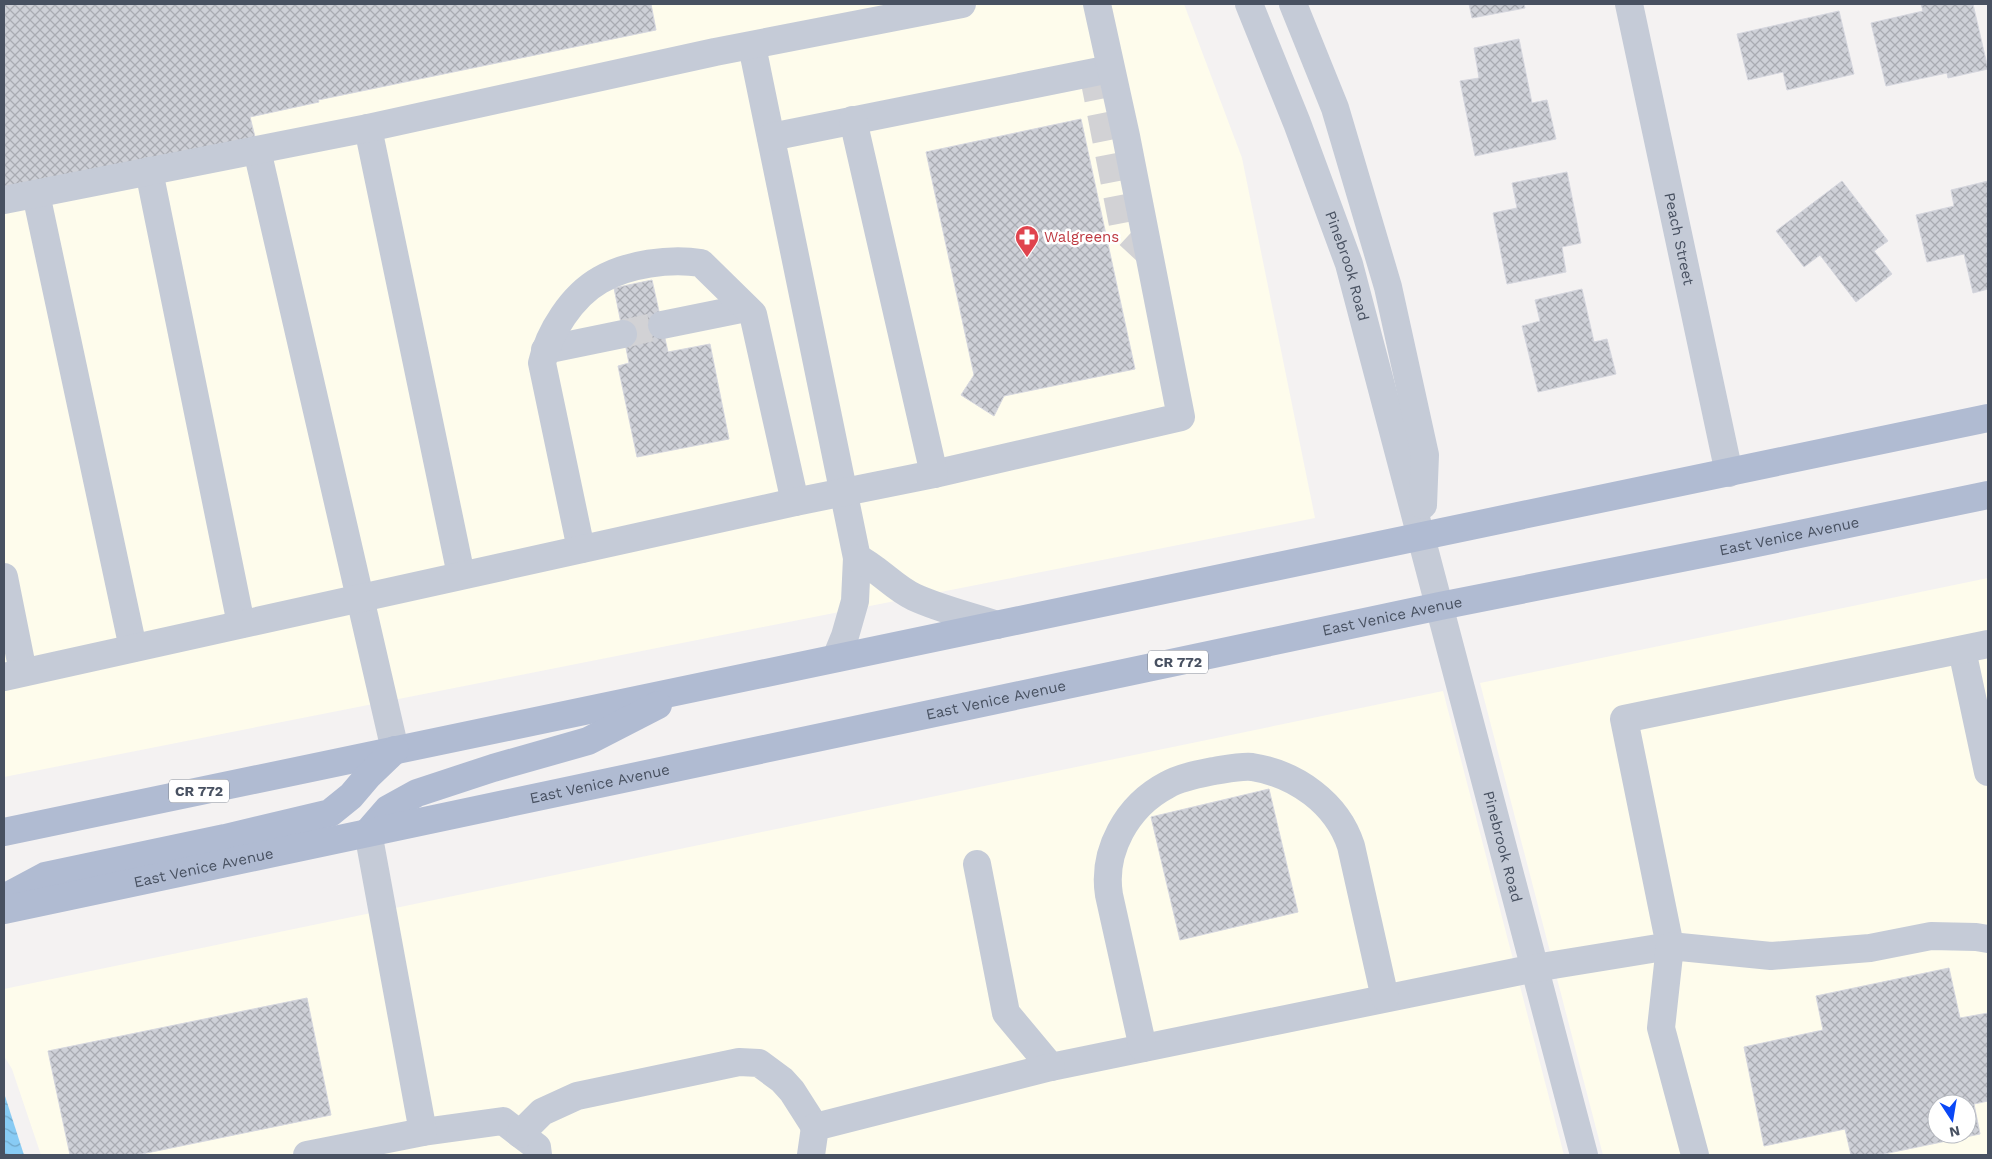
<svg xmlns="http://www.w3.org/2000/svg" width="1992" height="1159" font-family="'Work Sans',sans-serif">
<style>
.commercial{fill:#fefcec;fill-rule:evenodd}
.water{fill:url(#water-waves)}
.building{fill:url(#building-cross-hatch);stroke:#d5d6de;fill-rule:evenodd}
.lines{fill:none;stroke-linecap:round;stroke-linejoin:round}
.minor-tunnel{stroke:#d2d2d5;stroke-width:28;stroke-dasharray:28 14;stroke-linecap:butt}
.minor{stroke:#c5cbd7;stroke-width:28}
.major{stroke:#b0bbd2;stroke-width:28}
.labels{text-anchor:middle;stroke-width:5;stroke-linejoin:round;paint-order:stroke}
.shield{fill:#fff;stroke:#7f8590;stroke-width:1}
.shield-label{font-size:14px;font-weight:bold;fill:#485161}
.health-label{font-size:15px;fill:#be3a42;stroke:#fff;text-anchor:start}
.street-label{font-size:15px;fill:#485161;stroke:#fff}
</style>
<defs>
<pattern id="water-waves" width="16" height="10" patternUnits="userSpaceOnUse" patternTransform="scale(1.25)"><rect width="16" height="10" fill="#88cbf4"/><path d="M0 5q4-4 8 0t8 0" fill="none" stroke="#71a7c9"/></pattern>
<pattern id="building-cross-hatch" width="8" height="8" patternUnits="userSpaceOnUse" patternTransform="scale(1.25)"><rect width="8" height="8" fill="#ced0d7"/><path d="M0 0l8 8M0 8l8-8" fill="none" stroke="#a9abb2"/></pattern>
</defs>
<rect width="100%" height="100%" fill="#f4f2f2"/>
<g class="commercial">
<polygon points="4,4 1184,4 1242,158 1315,518 4,777"/>
<path d="M 1988,578 L 1988,1155 L 1603,1155 L 1480,683 ZM 1937,1104 L 1967,1104 L 1967,1134 L 1937,1134 Z"/>
<polygon points="1443,691 1564,1155 41,1155 12,1069 4,1056 4,989"/>
</g>
<polygon class="water" points="4,1093 24,1155 4,1155"/>
<g class="building">
<polygon points="4,4 651,4 656,30 318,100 319,102 250,117 255,137 4,189"/>
<polygon points="1469,4 1524,4 1525,8 1472,18"/>
<polygon points="1921,4 1973,4 1988,69 1948,78 1947,73 1886,86 1871,23 1923,11"/>
<polygon points="1839,11 1854,74 1787,90 1783,72 1748,80 1737,34"/>
<polygon points="1519,39 1532,103 1547,100 1556,139 1475,156 1460,81 1479,78 1474,48"/>
<polygon points="1081,119 1135,369 1004,396 994,416 961,395 974,375 926,152"/>
<polygon points="1567,172 1581,243 1562,247 1566,272 1507,284 1493,213 1517,208 1512,183"/>
<polygon points="1842,181 1888,241 1874,251 1892,274 1856,302 1820,255 1804,267 1776,231"/>
<polygon points="1988,181 1988,289 1973,293 1964,254 1927,262 1916,215 1954,206 1951,190"/>
<polygon points="652,280 668,352 710,344 729,439 637,457 618,366 629,363 614,288"/>
<polygon points="1582,289 1594,342 1607,339 1616,374 1538,392 1522,326 1540,321 1535,300"/>
<polygon points="1269,789 1298,912 1180,940 1151,817"/>
<path d="M 1949,968 L 1960,1018 L 1988,1013 L 1988,1101 L 1974,1104 L 1980,1134 L 1879,1155 L 1851,1155 L 1845,1129 L 1764,1146 L 1744,1047 L 1823,1030 L 1816,996 ZM 1937,1104 L 1967,1104 L 1967,1134 L 1937,1134 Z"/>
<polygon points="307,998 331,1115 137,1155 70,1155 48,1051"/>
</g>
<g class="lines">
<g class="minor-tunnel">
<polyline points="1093,72 1124,230 1150,254"/>
<polyline points="623,334 662,325"/>
</g>
<g class="minor">
<path id="s1" d="M 1249,4 L 1297,123 L 1349,264 L 1584,1155"/>
<polyline points="1293,4 1335,108 1388,287 1425,455 1423,505"/>
<path id="s2" d="M 1629,4 L 1729,473"/>
<polyline points="752,46 857,558 855,601 845,636 836,658"/>
<polyline points="368,128 461,575"/>
<polyline points="771,137 1110,69"/>
<polyline points="257,150 395,750"/>
<polyline points="149,171 241,624"/>
<polyline points="36,194 133,648"/>
<polyline points="4,200 368,128 715,52 962,4"/>
<polyline points="662,325 746,308"/>
<polyline points="545,350 623,334"/>
<polyline points="934,474 1181,417 1126,136 1097,4"/>
<path d="M 581,549 L 542,363 C 549,332 572,296 600,280 C 627,264 670,258 701,263 L 753,314 L 795,502"/>
<path d="M 857,558 C 878,568 893,587 914,597 C 940,609 970,616 997,625"/>
<polyline points="4,577 23,672"/>
<polyline points="1962,650 1988,772"/>
<polyline points="4,677 795,502 934,474 853,120"/>
<polyline points="977,864 1006,1013 1051,1067 1535,968 1670,946 1624,719 1988,644"/>
<path d="M 1143,1048 L 1109,895 C 1102,851 1127,806 1167,785 C 1181,777 1199,774 1214,771 C 1227,769 1240,766 1252,767 C 1296,774 1337,803 1351,846 L 1385,998"/>
<polyline points="423,1132 503,1121 537,1147 538,1155"/>
<polyline points="520,1134 542,1112 577,1096 739,1062 759,1063 782,1080 792,1091 815,1127"/>
<polyline points="307,1155 423,1132 368,832"/>
<polyline points="811,1155 815,1127 1051,1067"/>
<polyline points="1695,1155 1661,1028 1670,946 1771,956 1870,948 1931,936 1976,937 1988,939"/>
</g>
<g class="major">
<polyline points="4,832 1988,418"/>
<polyline points="368,832 388,809 417,793 493,768 588,741 658,705"/>
<polyline points="4,898 45,876 225,838 330,813 351,796 368,776 395,750"/>
<path id="s3" d="M 4,910 L 1440,606 L 1742,546 L 1988,495"/>
</g>
</g>
<defs>
<g id="pharmacy-pin" transform="scale(1.25)"><path d="M0 17L-7.5 6A9.5 9.5 0 1 1 7.5 6Z" fill="#e0444e" stroke="#fff"/><path d="M-2-6h4v4h4v4h-4v4h-4v-4h-4v-4h4Z" fill="#fff"/></g>
</defs>
<g fill-rule="evenodd">
<use href="#pharmacy-pin" x="1027" y="237"/>
</g>
<g class="labels">
<g class="shield">
<rect x="1148" y="650.5" width="60" height="23" rx="4"/>
<rect x="169" y="779.5" width="60" height="23" rx="4"/>
</g>
<g class="shield-label">
<text x="1178" y="667">CR 772</text>
<text x="199" y="796">CR 772</text>
</g>
<g class="health-label">
<text x="1044" y="242">Walgreens</text>
</g>
<g class="street-label">
<text dy="5" stroke="none"><textPath href="#s2" startOffset="240">Peach Street</textPath></text>
<text dy="5" stroke="none"><textPath href="#s1" startOffset="280">Pinebrook Road</textPath></text>
<text dy="5" stroke="none"><textPath href="#s3" startOffset="1824">East Venice Avenue</textPath></text>
<text dy="5" stroke="none"><textPath href="#s3" startOffset="1419">East Venice Avenue</textPath></text>
<text dy="5" stroke="none"><textPath href="#s3" startOffset="1014">East Venice Avenue</textPath></text>
<text dy="5" stroke="none"><textPath href="#s3" startOffset="609">East Venice Avenue</textPath></text>
<text dy="5" stroke="none"><textPath href="#s1" startOffset="881">Pinebrook Road</textPath></text>
<text dy="5" stroke="none"><textPath href="#s3" startOffset="204">East Venice Avenue</textPath></text>
</g>
</g>
<rect width="1992" height="1159" fill="none" stroke="#485161" stroke-width="10"/>
<g transform="translate(1952 1119) rotate(168)"><circle r="24" fill="#ffffff" stroke="#b6b9c0"/>
<path d="M0-4L9 19L0 12L-9 19Z" fill="#0a47f6"/>
<text y="-8" font-size="14" font-weight="bold" text-anchor="middle" fill="#485161">N</text>
</g>
</svg>
